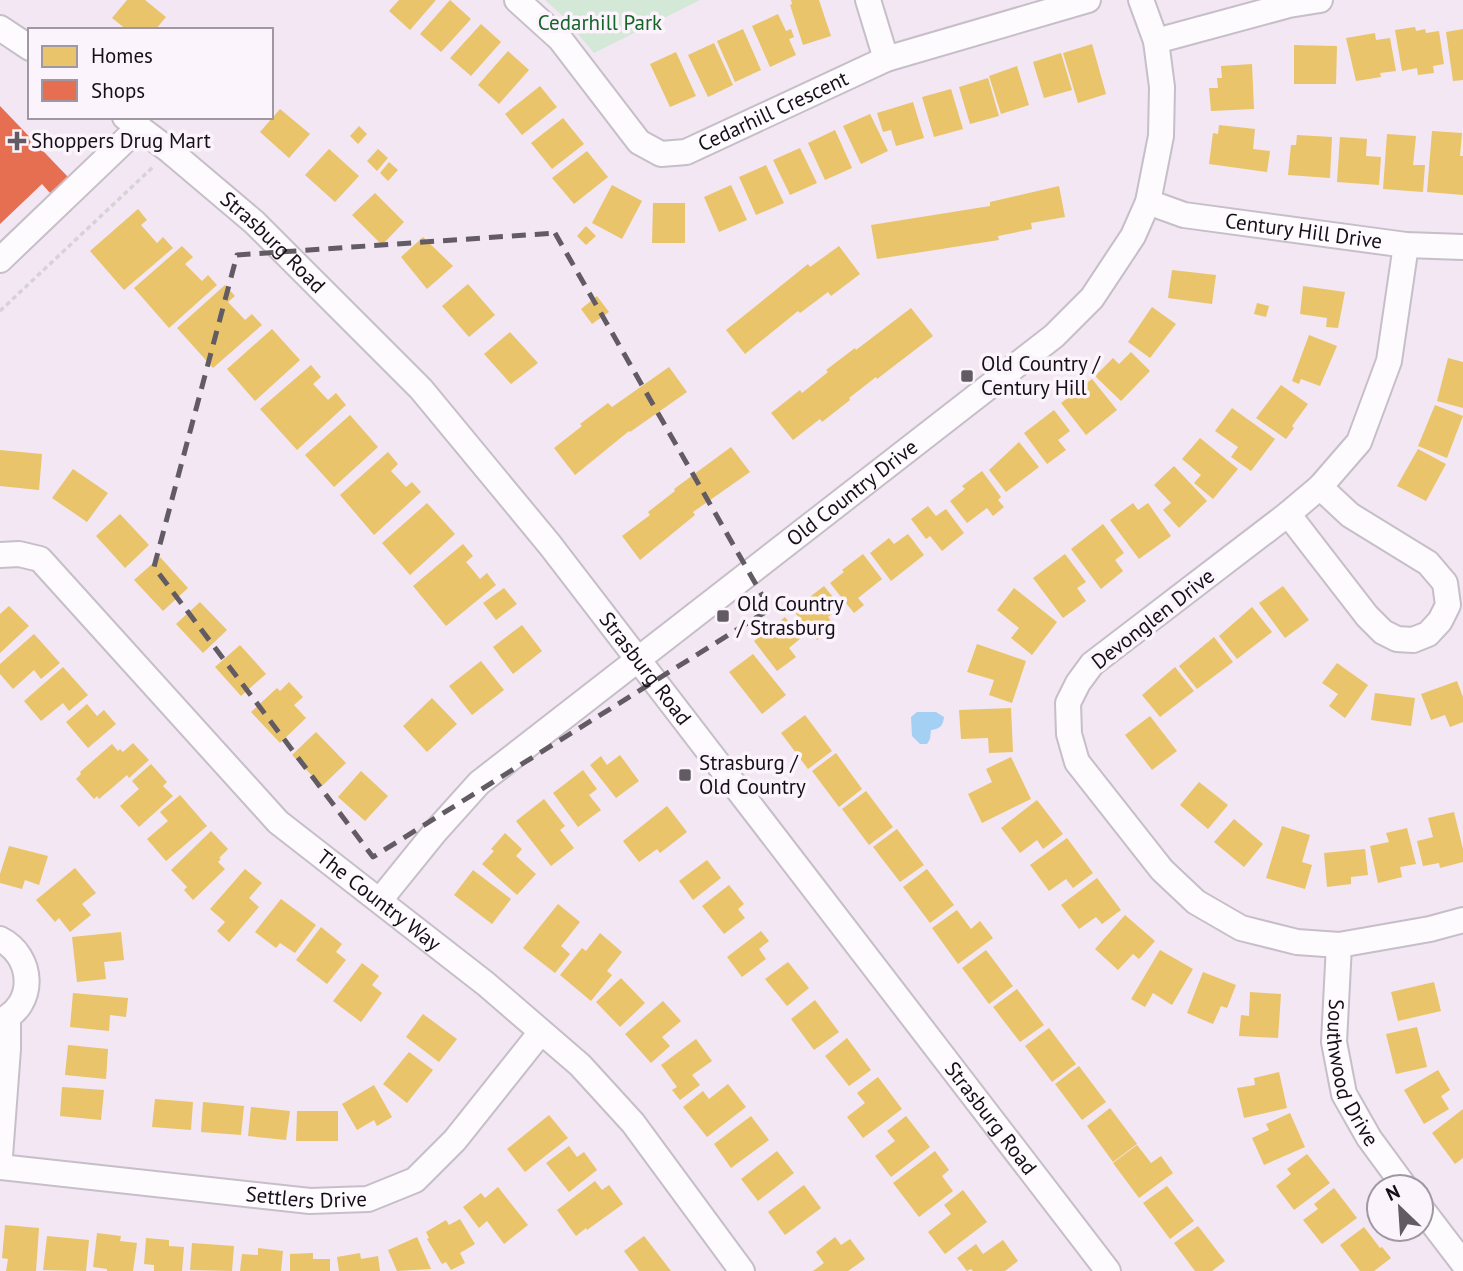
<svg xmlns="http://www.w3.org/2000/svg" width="1463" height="1271" font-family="'PT Sans',sans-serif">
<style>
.green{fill:#d3e8d6}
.water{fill:#a4d0f3}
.homes{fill:#e9c46a}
.shops{fill:#e76f51}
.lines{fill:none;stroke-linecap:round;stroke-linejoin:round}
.minor-casing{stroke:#c6bec8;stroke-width:28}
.path{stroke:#d6d3d6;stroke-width:3.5;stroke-dasharray:5 3.5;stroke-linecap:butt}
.minor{stroke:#fdfbfd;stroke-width:24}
.marked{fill:none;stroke:#635b64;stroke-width:5;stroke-dasharray:14 9;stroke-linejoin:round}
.poi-dot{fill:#635b64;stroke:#fbf4fc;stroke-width:2.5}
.labels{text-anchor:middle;stroke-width:7;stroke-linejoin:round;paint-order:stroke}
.park-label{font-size:21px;fill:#15652b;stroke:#fbf4fc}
.street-label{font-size:21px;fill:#160f17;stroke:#fbf4fc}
.poi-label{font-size:21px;fill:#160f17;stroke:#fbf4fc;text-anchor:start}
</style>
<rect width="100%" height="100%" fill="#f2e7f3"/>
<polygon class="green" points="545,0 700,0 594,53 562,15"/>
<path class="water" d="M 917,712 L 936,712 L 944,717 C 943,726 940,729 931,730 L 930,739 L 927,744 L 920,744 L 912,736 L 911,717 Z"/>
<g class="homes">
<polygon points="127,0 145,0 166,17 155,30 127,30 112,18"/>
<polygon points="399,0 436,0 410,30 389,11"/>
<polygon points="450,0 471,19 441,52 420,34"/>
<polygon points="791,0 819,0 831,36 803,45 790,5 792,4"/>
<polygon points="778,14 786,31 791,29 794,37 789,39 796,55 770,67 752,26"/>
<polygon points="481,24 501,42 471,76 450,58"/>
<polygon points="1415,27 1416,31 1425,29 1426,33 1439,31 1444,64 1433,66 1434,73 1418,75 1417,68 1402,71 1395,30"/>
<polygon points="743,29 761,70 735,82 717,41"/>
<polygon points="1463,29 1463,80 1453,81 1446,32"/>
<polygon points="1375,33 1376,40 1390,38 1396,71 1380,73 1381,77 1356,81 1346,38"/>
<polygon points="714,43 733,85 708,97 688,55"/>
<polygon points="1092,44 1106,94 1078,103 1063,53"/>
<polygon points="1294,45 1337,46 1336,84 1294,84"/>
<polygon points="508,51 529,70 499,104 478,85"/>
<polygon points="676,52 696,96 670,107 650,64"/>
<polygon points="1061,53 1072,90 1044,98 1033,62"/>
<polygon points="1252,64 1254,109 1211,111 1209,88 1218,88 1217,78 1222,78 1221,66"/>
<polygon points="1017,66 1029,105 1001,114 989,76"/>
<polygon points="988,78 999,116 970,124 959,87"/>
<polygon points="540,86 557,107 522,135 505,114"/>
<polygon points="951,89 963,129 934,137 922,97"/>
<polygon points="913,102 924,138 896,146 891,130 883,132 877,113"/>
<polygon points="280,109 310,134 289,158 260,132"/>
<polygon points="870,114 888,151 861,164 843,126"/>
<polygon points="563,118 584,144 552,169 531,143"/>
<polygon points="1219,125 1255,129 1253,149 1270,151 1267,172 1209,164 1213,133 1218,134"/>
<polygon points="359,126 367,134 358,144 350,136"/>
<polygon points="835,130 852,168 825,180 808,143"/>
<polygon points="1432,131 1462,133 1460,156 1463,156 1463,195 1427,192"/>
<polygon points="1387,134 1416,136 1413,165 1425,165 1423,192 1383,189"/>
<polygon points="1297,135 1332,137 1330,178 1288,175 1291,145 1296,145"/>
<polygon points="1340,137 1367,139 1366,156 1381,157 1379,185 1337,182"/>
<polygon points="800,148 817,183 790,195 773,160"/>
<polygon points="329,149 359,176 335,202 305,175"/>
<polygon points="378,149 388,158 377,171 367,161"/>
<polygon points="587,151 608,177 574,204 552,178"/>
<polygon points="389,162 398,170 388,181 380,173"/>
<polygon points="766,165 784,203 756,215 739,177"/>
<polygon points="612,185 642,201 622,239 592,223"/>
<polygon points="731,185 747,220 719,232 704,197"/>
<polygon points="1059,186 1065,217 1031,223 1032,229 998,236 999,240 877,259 871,225 990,206 990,202"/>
<polygon points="375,193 404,222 382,245 352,215"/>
<polygon points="653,203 685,203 685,243 652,243"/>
<polygon points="138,209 147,220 141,225 157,243 163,237 173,248 124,290 90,251"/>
<polygon points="586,226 596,236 586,245 577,236"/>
<polygon points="423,237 453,266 427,289 401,257"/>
<polygon points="182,246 193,257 185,264 202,281 208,275 217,285 169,328 134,288"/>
<polygon points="839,246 860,274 831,296 828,292 800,313 798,311 745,354 726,330 808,264 810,267"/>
<polygon points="1172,270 1216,275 1212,304 1168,298"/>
<polygon points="468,284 495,315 469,337 442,306"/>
<polygon points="225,285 235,296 228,302 245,320 252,314 262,325 213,368 177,328"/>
<polygon points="1303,286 1345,292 1338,328 1326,327 1327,318 1300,314"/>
<polygon points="597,296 609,312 592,324 581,309"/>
<polygon points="1257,303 1269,306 1266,317 1254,314"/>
<polygon points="1152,307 1176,324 1150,358 1128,342"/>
<polygon points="911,308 933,336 877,379 876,377 849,398 850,400 822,422 820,419 793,440 771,413 800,390 802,393 828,372 826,370 855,348 856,350"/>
<polygon points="272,329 300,360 255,401 227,369"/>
<polygon points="510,332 538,363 511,384 484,354"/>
<polygon points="1309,335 1337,346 1320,386 1301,379 1299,384 1292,381"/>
<polygon points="1131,352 1150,371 1121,401 1095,376 1113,358 1119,364"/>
<polygon points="1448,358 1463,362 1463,408 1437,401"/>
<polygon points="311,365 321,377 313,384 328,400 336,393 346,405 297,450 260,409"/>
<polygon points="669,367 687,392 630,432 629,431 575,475 554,448 582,426 580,424 608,403 612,407"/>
<polygon points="1092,379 1117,410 1086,435 1061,403"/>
<polygon points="1281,385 1308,404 1292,426 1294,428 1286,439 1256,418"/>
<polygon points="1435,405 1463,416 1447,458 1418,446"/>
<polygon points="1232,408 1275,439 1251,471 1231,457 1238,447 1215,431"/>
<polygon points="1054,410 1070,431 1058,440 1066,450 1047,464 1024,433"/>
<polygon points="350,415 378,447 334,487 305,455"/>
<polygon points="1200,438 1238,469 1213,499 1194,483 1201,475 1182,459"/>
<polygon points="1019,442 1039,467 1006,492 989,470"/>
<polygon points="731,447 750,472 693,512 695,515 640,560 622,536 650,515 648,512 675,491 674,489"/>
<polygon points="1418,449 1446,464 1426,501 1397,486"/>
<polygon points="0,450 42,454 39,490 0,486"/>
<polygon points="388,452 398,464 391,471 406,487 412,482 421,492 374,535 340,495"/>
<polygon points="1174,466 1207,501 1179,528 1163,510 1171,503 1154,485"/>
<polygon points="73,469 108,493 87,522 52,498"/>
<polygon points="982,471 1001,497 998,500 1004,507 993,516 987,508 967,523 950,501 965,489 962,486"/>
<polygon points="427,503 455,534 410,575 382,543"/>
<polygon points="1133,503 1138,510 1148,503 1171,536 1139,559 1110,520"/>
<polygon points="928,506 936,516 946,509 964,533 942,551 930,536 926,539 911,519"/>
<polygon points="120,514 149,545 125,568 96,536"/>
<polygon points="1103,524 1124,553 1115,560 1123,571 1101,589 1071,549"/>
<polygon points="908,534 924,555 891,581 870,553 889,538 894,544"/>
<polygon points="463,544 473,556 466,562 472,569 480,579 487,573 496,585 446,626 413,586"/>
<polygon points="863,554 882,579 858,598 864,605 854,613 830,583 844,572 842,570"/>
<polygon points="1065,554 1086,582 1077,588 1086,601 1063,618 1033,578"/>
<polygon points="160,557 188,588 163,611 134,580"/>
<polygon points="824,586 841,607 828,617 835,626 817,640 793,610"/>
<polygon points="1283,586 1309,620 1285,638 1259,603"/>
<polygon points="504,588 517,604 496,620 483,603"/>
<polygon points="1014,588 1057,622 1032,655 1011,638 1019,628 997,610"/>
<polygon points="200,602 227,630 203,653 176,624"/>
<polygon points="9,606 29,626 0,653 0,614"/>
<polygon points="1252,607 1272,632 1237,659 1219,636"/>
<polygon points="785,617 801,638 789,648 796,657 777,671 754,641"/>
<polygon points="522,625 542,651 513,674 493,647"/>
<polygon points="34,634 60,663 41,679 34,670 13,689 0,674 0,664"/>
<polygon points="1214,637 1233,662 1197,689 1179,666"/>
<polygon points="977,644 1026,661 1012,703 989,695 994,680 967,672"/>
<polygon points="240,645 266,674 241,696 215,667"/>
<polygon points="753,654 786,695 762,714 729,672"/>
<polygon points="481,661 504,690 472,715 449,686"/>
<polygon points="1337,663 1368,685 1345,718 1329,706 1338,694 1322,683"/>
<polygon points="63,667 88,695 69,711 63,703 41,721 24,701"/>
<polygon points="1175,667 1194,691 1160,717 1142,695"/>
<polygon points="1457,681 1463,697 1463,722 1450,727 1445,715 1431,720 1421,694"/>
<polygon points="289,682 303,697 294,705 306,718 280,743 251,712 277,688 280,691"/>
<polygon points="1375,693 1415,698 1411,726 1371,720"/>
<polygon points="432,698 457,724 427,752 403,726"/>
<polygon points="87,704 97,716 104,710 116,724 88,748 66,722"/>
<polygon points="1011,708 1013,752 989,753 988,738 961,739 959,710"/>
<polygon points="805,715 832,751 808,769 781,733"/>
<polygon points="1150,716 1177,751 1152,770 1125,735"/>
<polygon points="316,732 346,763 322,786 292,755"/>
<polygon points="133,743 149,760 129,778 127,775 99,799 97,796 94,799 76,779 81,774 80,772 112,744 118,751 120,749 123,752"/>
<polygon points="836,753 862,789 839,807 812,771"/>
<polygon points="620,755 639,781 616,798 590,765 601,756 607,765"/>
<polygon points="1011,757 1031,799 982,823 968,794 992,782 986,769"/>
<polygon points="151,764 167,782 163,786 173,796 139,827 120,806 139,789 132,781"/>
<polygon points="583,770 597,789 589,795 601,810 578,827 553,793"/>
<polygon points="361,771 388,796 365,821 338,797"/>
<polygon points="1199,782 1228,805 1208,829 1180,805"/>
<polygon points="866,791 893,827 869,845 842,809"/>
<polygon points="180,795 207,826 166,861 147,839 168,821 160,812"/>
<polygon points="544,799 565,826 560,830 574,848 551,866 516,821"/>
<polygon points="1037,800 1063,834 1043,849 1037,840 1020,853 1001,828"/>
<polygon points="667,806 687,832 660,853 657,849 639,862 623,841"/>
<polygon points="1454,812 1463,849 1463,862 1440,868 1439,863 1423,866 1417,841 1433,837 1428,818"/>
<polygon points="1234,819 1263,844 1244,867 1214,842"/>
<polygon points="1282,826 1310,835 1302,862 1312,865 1305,889 1266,878"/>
<polygon points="1407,828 1416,864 1400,867 1402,877 1378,883 1370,846 1389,842 1386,833"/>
<polygon points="897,829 924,865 900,882 873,847"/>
<polygon points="211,831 228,849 219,858 221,859 218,862 225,869 193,900 184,890 187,887 171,870"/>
<polygon points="505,833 522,849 516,856 536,874 517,895 482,864 494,851 491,849"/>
<polygon points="1067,838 1093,873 1073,888 1066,879 1049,891 1030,865"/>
<polygon points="9,846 48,856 39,885 25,880 22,889 0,883 0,874"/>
<polygon points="1365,849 1368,875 1351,877 1351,884 1327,887 1324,853"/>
<polygon points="707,860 721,878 693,900 679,881"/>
<polygon points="75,868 96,893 82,904 91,915 70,932 59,918 55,922 36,900"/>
<polygon points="245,869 262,883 249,898 259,907 229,942 217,931 225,922 210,909"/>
<polygon points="927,869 954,905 930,923 903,887"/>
<polygon points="473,870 511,899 492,924 454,895"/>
<polygon points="1097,878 1121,910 1102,924 1096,917 1079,929 1061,905"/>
<polygon points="729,885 744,904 738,909 745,918 724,934 702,906"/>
<polygon points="281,899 316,925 295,953 280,943 276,948 255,932"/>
<polygon points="558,904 580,922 561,946 570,954 555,973 523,948"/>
<polygon points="957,910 971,929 980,921 993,938 958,964 932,928"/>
<polygon points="1125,915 1155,941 1139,959 1133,954 1118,970 1095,949"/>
<polygon points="321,927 342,944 336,952 346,960 327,984 296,960"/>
<polygon points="761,931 769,941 759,949 766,959 742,977 727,957"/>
<polygon points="121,932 124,960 104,962 106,979 77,982 72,937"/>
<polygon points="600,933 622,952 607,971 612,975 591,1001 560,975 582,948 586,951"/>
<polygon points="986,950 1013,986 989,1004 962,968"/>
<polygon points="1160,950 1193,969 1172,1005 1153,993 1145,1007 1131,999"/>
<polygon points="788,962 809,988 787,1006 765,979"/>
<polygon points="362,963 379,976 372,985 382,993 361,1022 333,1001"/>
<polygon points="1203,972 1236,985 1227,1008 1221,1006 1213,1024 1187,1013"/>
<polygon points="621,978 645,1003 620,1027 596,1002"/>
<polygon points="1434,982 1441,1011 1398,1021 1391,992"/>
<polygon points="1017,989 1044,1025 1020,1042 993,1007"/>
<polygon points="1250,992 1281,994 1278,1038 1239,1036 1241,1015 1249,1016"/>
<polygon points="73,993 128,998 126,1017 110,1015 109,1031 70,1027"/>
<polygon points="815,1000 839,1032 814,1050 791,1019"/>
<polygon points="663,1001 681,1021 662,1037 670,1046 651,1063 625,1034"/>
<polygon points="423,1014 457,1039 439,1062 406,1037"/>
<polygon points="1417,1027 1427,1067 1396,1074 1386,1034"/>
<polygon points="1049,1028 1076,1064 1052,1082 1025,1046"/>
<polygon points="847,1038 871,1070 849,1086 825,1056"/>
<polygon points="696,1039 712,1061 692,1075 700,1085 680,1100 672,1090 677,1087 661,1065"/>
<polygon points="68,1045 108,1049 106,1079 65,1075"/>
<polygon points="409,1052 433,1070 407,1103 383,1084"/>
<polygon points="1079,1066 1106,1102 1082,1120 1055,1084"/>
<polygon points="1438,1070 1450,1090 1441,1096 1449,1109 1424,1124 1404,1090"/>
<polygon points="1279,1072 1287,1108 1244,1118 1237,1088 1255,1085 1254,1078"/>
<polygon points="878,1077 902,1109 863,1138 847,1117 865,1103 857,1093"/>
<polygon points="728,1084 746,1107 707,1137 683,1107 703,1091 709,1099"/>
<polygon points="374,1085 392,1117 377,1126 374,1120 357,1130 342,1104"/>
<polygon points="62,1087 104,1090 101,1120 60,1116"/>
<polygon points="155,1099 193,1102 191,1130 152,1127"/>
<polygon points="203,1102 244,1106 241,1135 201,1132"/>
<polygon points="251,1107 290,1111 286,1140 248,1136"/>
<polygon points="1110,1108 1137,1144 1113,1162 1087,1126"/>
<polygon points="1463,1109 1463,1158 1455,1164 1432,1133"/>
<polygon points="297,1111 338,1111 338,1141 296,1141"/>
<polygon points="1290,1113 1305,1147 1264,1165 1252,1138 1269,1130 1266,1124"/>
<polygon points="549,1115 568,1138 525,1172 507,1149"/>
<polygon points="751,1116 769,1140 731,1168 714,1144"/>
<polygon points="906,1116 930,1147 891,1177 875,1156 895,1141 887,1131"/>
<polygon points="1137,1145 1151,1163 1161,1156 1173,1173 1139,1198 1113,1163"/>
<polygon points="569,1146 577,1157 584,1152 597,1170 569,1192 546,1163"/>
<polygon points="777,1151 794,1173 758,1201 741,1179"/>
<polygon points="935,1151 949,1170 942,1176 953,1191 919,1217 893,1183"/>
<polygon points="1307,1154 1330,1183 1294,1210 1276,1186 1291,1174 1287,1169"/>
<polygon points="595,1181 602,1190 609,1185 623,1204 587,1230 586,1228 576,1236 557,1210"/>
<polygon points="804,1185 821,1208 785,1235 768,1212"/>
<polygon points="1167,1186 1194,1221 1170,1239 1143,1203"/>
<polygon points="498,1187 528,1225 504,1244 487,1221 479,1228 463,1207 481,1193 485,1198"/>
<polygon points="1334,1188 1357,1218 1322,1244 1303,1220 1318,1209 1314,1204"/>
<polygon points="963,1190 987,1222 945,1254 928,1232 951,1214 944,1205"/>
<polygon points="460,1219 475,1244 460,1253 465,1263 451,1270 446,1262 442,1264 427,1239 429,1238 426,1232 446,1220 449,1225"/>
<polygon points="5,1225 39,1228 36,1271 6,1271 8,1259 2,1258"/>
<polygon points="1198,1226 1225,1261 1212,1271 1195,1271 1174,1243"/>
<polygon points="1364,1227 1380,1248 1382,1247 1391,1258 1374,1271 1360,1271 1340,1245"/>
<polygon points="97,1233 121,1236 120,1241 137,1243 133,1271 107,1271 107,1269 93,1267"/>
<polygon points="47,1236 89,1240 86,1271 43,1270"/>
<polygon points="644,1236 671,1271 639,1271 624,1251"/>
<polygon points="417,1237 431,1269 397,1271 388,1250"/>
<polygon points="835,1237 841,1245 850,1239 865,1259 848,1271 813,1271 824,1263 816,1252"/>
<polygon points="146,1238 169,1240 169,1246 184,1247 182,1271 154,1271 154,1265 144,1264"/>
<polygon points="1003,1240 1018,1261 1005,1271 973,1271 971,1269 967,1271 957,1258 976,1244 983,1254"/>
<polygon points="192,1243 234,1246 232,1271 190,1270"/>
<polygon points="258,1248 283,1251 281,1271 240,1271 242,1254 258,1255"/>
<polygon points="313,1253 313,1259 330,1259 330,1271 290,1271 290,1254"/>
<polygon points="360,1253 361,1259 378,1256 380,1271 339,1271 337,1257"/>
</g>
<polygon class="shops" points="0,106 68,177 50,193 42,184 0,224"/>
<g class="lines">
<g class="minor-casing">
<g id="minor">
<path id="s1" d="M 517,0 L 560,39 L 639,142 L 661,154 L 686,152 L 886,59 L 1088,0"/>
<polyline points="868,0 886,59"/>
<polyline points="0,28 30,48"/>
<polyline points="1156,41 1289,5 1320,0"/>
<path id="s2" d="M 125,117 L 170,151 L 254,222 L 421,389 L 550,545 L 1108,1271"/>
<path id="s3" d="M 1148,202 L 1184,215 L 1406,245 L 1463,247"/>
<polyline points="1406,245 1389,361 1359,442 1320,487 1288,514 1092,664 1078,683 1068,703 1069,734 1077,762 1162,870 1196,902 1241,928 1297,942 1339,945 1430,929 1463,920"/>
<polyline points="0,260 139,127"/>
<polyline points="1288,514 1367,616 1383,632 1397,639 1413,640 1428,634 1440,621 1448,605 1445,583 1428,563 1350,515 1320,487"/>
<path id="s4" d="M 0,555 L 19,554 L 40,559 L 278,822 L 486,984 L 580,1065 L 633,1123 L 742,1271"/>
<path id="s5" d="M 380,900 L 435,832 L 479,783 L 1054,336 L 1092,298 L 1133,236 L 1148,202 L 1161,136 L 1162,87 L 1156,41 L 1141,0"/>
<path d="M 0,939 C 34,956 37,1005 0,1021"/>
<path id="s6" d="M 1339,945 L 1334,1042 L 1344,1094 L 1369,1138 L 1405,1187"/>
<polyline points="0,1156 8,1049 8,1018"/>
<path id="s7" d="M 0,1167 L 310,1201 L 368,1199 L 415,1180 L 455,1140 L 541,1032"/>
<polyline points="1421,1208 1463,1263"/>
</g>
</g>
<polyline class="path" points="0,311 153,167"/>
<use href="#minor" class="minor"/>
</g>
<path class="marked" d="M 555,233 L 770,609 L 373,857 L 154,567 L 237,255 Z"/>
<g class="poi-dot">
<path d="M13.5 130.5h7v7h7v7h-7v7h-7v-7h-7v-7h7z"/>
<rect x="960" y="369" width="14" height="14" rx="3.5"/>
<rect x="716" y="609" width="14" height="14" rx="3.5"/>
<rect x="678" y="768" width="14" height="14" rx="3.5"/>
</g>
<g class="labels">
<g class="park-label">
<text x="600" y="30">Cedarhill Park</text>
</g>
<g class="street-label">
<text dy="7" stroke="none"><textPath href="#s1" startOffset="334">Cedarhill Crescent</textPath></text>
<text dy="7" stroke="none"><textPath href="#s3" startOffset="159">Century Hill Drive</textPath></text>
<text dy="7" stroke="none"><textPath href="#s2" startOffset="194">Strasburg Road</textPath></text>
<text dy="7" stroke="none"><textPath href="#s5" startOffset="626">Old Country Drive</textPath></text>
<text transform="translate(1153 619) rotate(-38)" y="7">Devonglen Drive</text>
<text dy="7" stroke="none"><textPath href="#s2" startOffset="761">Strasburg Road</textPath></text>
<text dy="7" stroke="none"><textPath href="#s4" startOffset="523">The Country Way</textPath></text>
<text dy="7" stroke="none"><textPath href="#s6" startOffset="131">Southwood Drive</textPath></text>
<text dy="7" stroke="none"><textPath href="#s2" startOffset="1328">Strasburg Road</textPath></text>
<text dy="7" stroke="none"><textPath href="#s7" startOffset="308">Settlers Drive</textPath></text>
</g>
<g class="poi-label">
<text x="31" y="148">Shoppers Drug Mart</text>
<text x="981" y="371">Old Country /<tspan x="981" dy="24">Century Hill</tspan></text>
<text x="737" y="611">Old Country<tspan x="737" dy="24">/ Strasburg</tspan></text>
<text x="699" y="770">Strasburg /<tspan x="699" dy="24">Old Country</tspan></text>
</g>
</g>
<rect x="28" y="28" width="245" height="91" fill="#fbf4fc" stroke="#9f98a0" stroke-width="2"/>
<rect x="42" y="46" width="35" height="21" fill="#e9c46a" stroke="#9f98a0" stroke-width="2"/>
<text x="91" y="63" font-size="21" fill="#160f17">Homes</text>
<rect x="42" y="80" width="35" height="21" fill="#e76f51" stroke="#9f98a0" stroke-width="2"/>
<text x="91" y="98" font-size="21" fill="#160f17">Shops</text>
<g transform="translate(1400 1208) rotate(335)"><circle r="33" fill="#fbf4fc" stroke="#9f98a0" stroke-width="2"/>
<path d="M0-5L12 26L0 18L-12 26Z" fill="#635b64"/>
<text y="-10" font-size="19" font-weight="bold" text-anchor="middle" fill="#160f17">N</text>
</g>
</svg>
